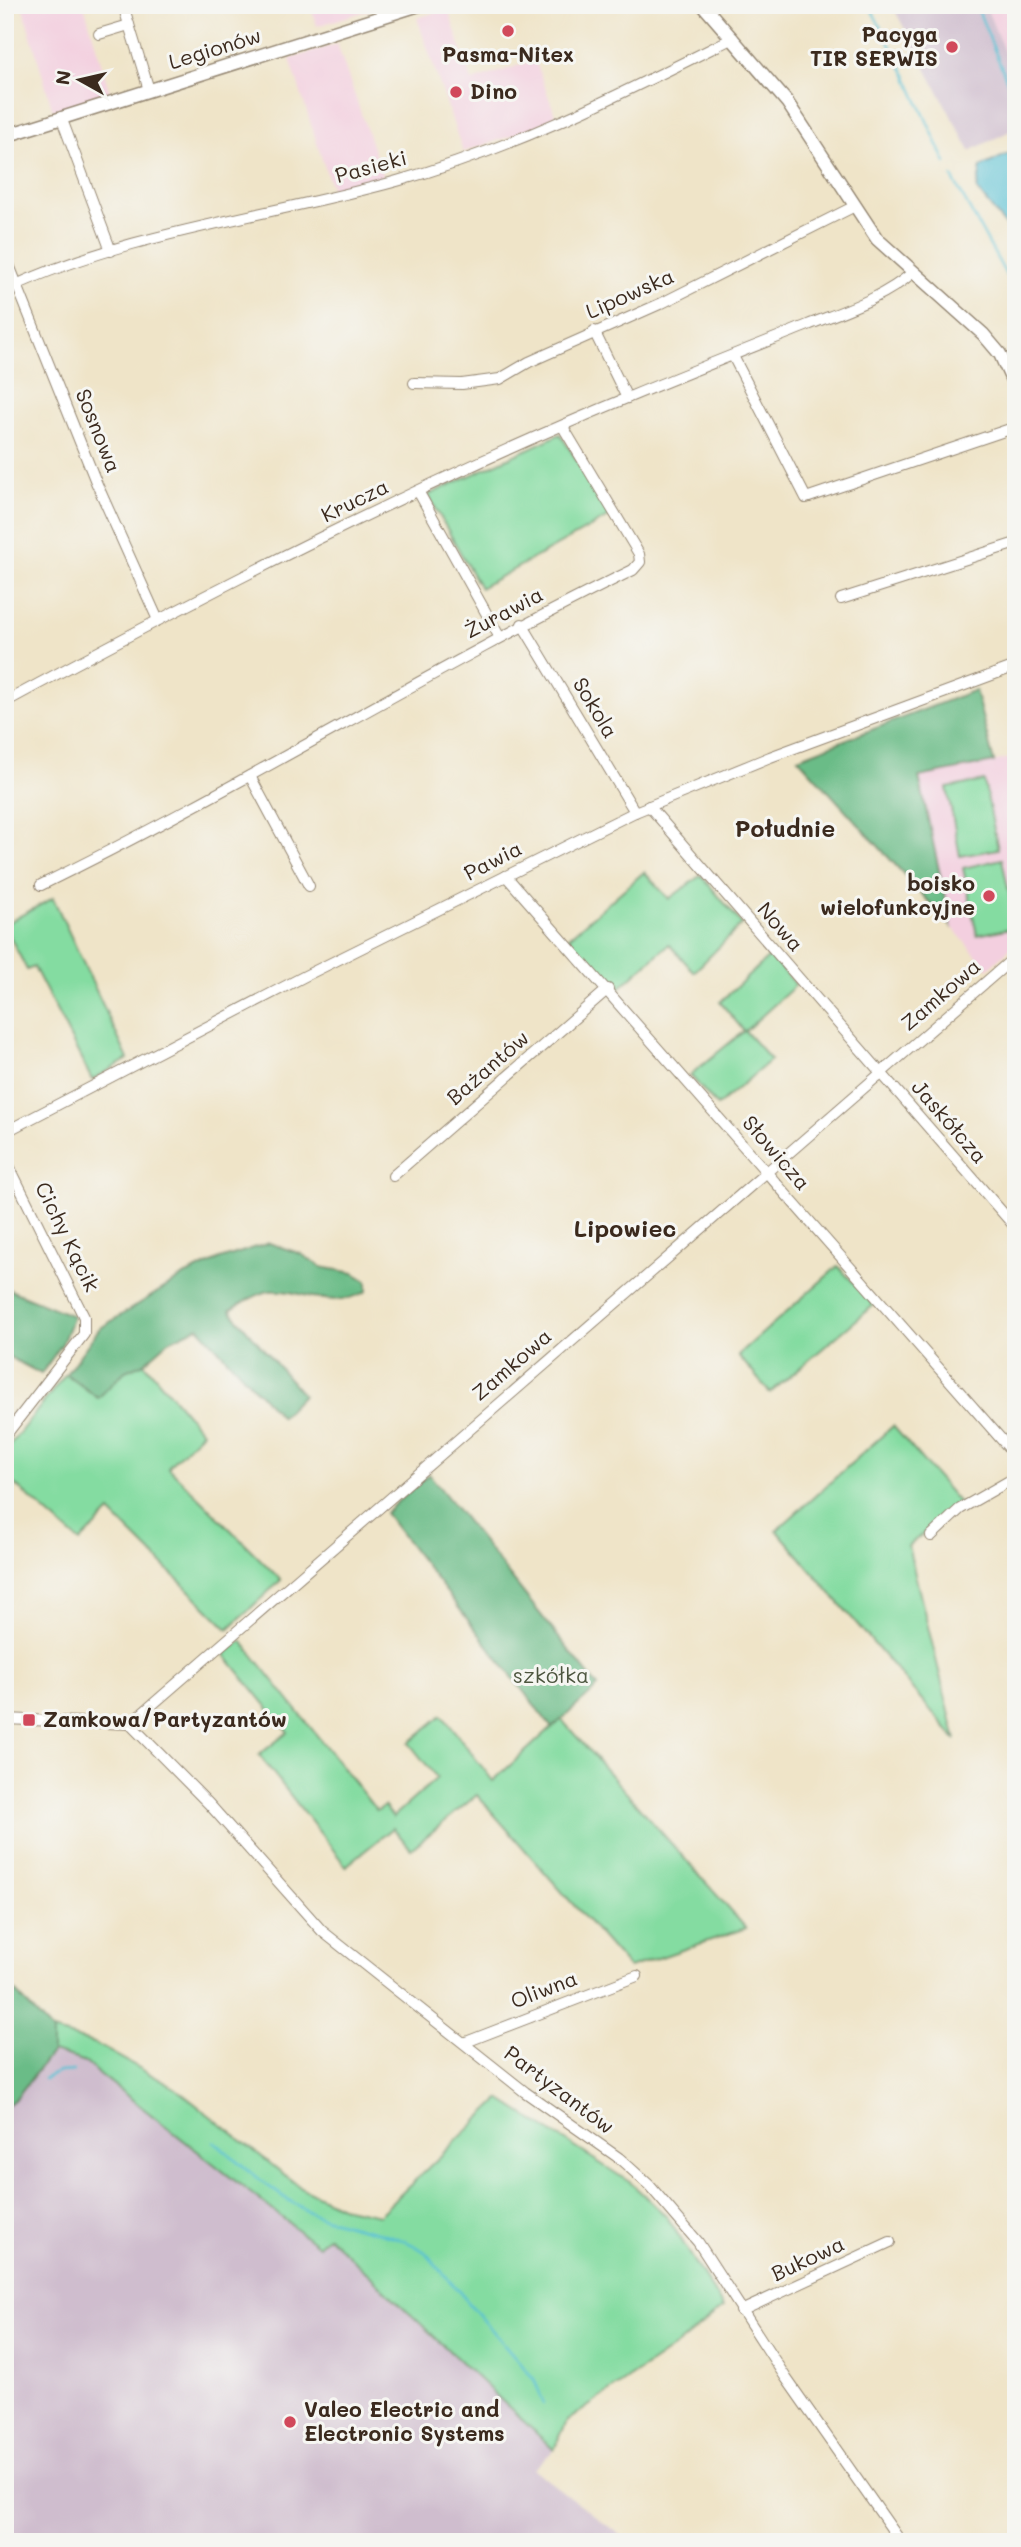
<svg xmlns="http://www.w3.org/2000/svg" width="1021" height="2547" font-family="Mali,sans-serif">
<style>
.built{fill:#f3cfdf}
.industrial{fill:#cfbdce}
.green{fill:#84dca1;stroke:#608360;stroke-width:2}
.forest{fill:#6bbc87;stroke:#537352;stroke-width:2}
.water{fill:#57c0d3;stroke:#497578;stroke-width:2}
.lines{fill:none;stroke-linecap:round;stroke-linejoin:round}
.stream{stroke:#57c0d3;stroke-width:2.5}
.minor-casing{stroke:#958773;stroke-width:12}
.tertiary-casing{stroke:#958773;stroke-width:15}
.minor{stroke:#fff;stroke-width:10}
.tertiary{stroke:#fff;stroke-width:12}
.poi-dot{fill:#d1495b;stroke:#f6f6f2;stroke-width:2.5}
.labels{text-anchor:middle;stroke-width:6;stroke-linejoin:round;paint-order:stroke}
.poi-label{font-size:21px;font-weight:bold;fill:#3b2a1e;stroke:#f6f6f2;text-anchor:start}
.street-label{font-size:21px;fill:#3b2a1e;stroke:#f6f6f2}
.park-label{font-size:21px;fill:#4d563f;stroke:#f6f6f2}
.neighbourhood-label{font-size:23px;font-weight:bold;fill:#3b2a1e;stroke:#f6f6f2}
</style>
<rect width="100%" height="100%" fill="#f6f6f2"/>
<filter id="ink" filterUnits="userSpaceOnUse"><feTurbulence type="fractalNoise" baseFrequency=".0143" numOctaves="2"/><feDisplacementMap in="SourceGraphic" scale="14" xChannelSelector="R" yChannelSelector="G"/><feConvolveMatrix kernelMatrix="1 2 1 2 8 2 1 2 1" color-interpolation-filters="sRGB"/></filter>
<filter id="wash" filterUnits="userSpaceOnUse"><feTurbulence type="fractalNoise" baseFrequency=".00686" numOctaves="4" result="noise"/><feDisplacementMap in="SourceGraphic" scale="28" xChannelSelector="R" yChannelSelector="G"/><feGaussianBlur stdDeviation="1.57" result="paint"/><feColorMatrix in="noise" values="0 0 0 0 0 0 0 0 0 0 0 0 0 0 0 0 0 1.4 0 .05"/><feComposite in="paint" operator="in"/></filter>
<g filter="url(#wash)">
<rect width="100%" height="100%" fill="#efe4c8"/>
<g class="built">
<polygon points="22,5 84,5 110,93 53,111"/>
<polygon points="310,5 386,5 317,26"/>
<polygon points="985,5 1016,5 1016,81"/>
<polygon points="448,9 472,81 535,60 556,117 532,129 463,152 417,18"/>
<polygon points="337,44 383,177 332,190 290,59"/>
<polygon points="1016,757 1016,943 988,969 951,926 919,777"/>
</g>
<g class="industrial">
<polygon points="892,5 985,5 1016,81 1016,128 970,151"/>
<polygon points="52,2052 83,2061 318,2245 327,2235 554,2450 533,2469 629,2542 5,2542 5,2107 16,2098"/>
</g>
<g class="green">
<polygon points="560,434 612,515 480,588 428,495"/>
<polygon points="984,781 998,849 960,856 947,788"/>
<polygon points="1002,859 1016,927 977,935 963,868"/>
<polygon points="644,872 669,899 701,875 742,924 694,972 669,944 616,991 568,938"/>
<polygon points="53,898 128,1059 92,1080 34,967 27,970 5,927 5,924"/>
<polygon points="770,956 796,985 745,1031 771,1060 717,1106 690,1075 744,1031 720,1002"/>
<polygon points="838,1266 874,1305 770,1393 738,1355"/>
<polygon points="144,1363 202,1432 168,1467 281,1580 228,1629 110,1512 80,1542 5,1476 5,1451 66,1374 98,1398 125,1371"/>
<polygon points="893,1426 960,1504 908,1546 956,1740 777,1530"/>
<polygon points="242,1641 377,1811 384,1806 393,1817 437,1778 409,1743 442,1715 493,1781 561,1719 746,1928 629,1968 477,1795 411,1849 393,1828 346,1866 259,1755 288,1732 224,1654"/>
<polygon points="52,2031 94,2043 175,2088 300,2187 341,2207 379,2215 500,2099 631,2183 667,2217 723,2307 679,2344 567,2421 554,2450 328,2236 318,2246 83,2061 52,2052"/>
</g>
<g class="forest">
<polygon points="975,690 994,762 919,777 951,926 798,758"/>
<path d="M 269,1243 L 301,1254 L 321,1267 L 354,1273 L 367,1281 L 367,1291 C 330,1312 302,1288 270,1291 C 257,1293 241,1304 230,1310 L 303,1395 L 281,1417 L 198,1327 L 169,1341 L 144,1363 L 125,1371 L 98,1398 L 66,1374 L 99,1329 L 182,1277 L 220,1259 Z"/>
<polygon points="5,1288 73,1316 62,1344 41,1374 5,1355"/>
<polygon points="429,1474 598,1687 552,1728 385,1513"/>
<polygon points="12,1988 52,2031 52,2052 16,2098 5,2107 5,1989"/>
</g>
<polygon class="water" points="1016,150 1016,239 977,190 981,167"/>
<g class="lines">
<g class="stream">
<polyline points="869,5 906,75 946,163"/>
<polyline points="976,5 1016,103"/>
<polyline points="952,177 1016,293"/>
<polyline points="44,2079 59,2072 74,2071"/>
<path d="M 214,2142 C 245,2166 277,2198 314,2214 C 351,2230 392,2229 425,2252 L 534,2379 L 544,2404"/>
</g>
</g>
</g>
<g filter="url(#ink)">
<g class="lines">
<g class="minor-casing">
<g id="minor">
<polyline points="123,5 149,90"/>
<polyline points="99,34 129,25"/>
<polyline points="61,117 111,251"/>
<polyline points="5,255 96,482 158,620"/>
<path d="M 5,290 C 127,232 267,217 397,181 C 516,148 623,93 733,38"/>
<polyline points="594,331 627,398"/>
<polyline points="733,356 806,498 1016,427"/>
<polyline points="414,383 462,384 500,379 529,362 662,303 853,207"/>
<polyline points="418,491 499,636"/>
<polyline points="841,599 1016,543"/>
<polyline points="522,624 635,812"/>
<path d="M 5,702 C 208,592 414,486 627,398 C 687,373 748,349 808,325 C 843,311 884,298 912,273"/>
<polyline points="250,776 309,886"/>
<polyline points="649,806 1016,1228"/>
<polyline points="506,876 1016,1456"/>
<path d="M 41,885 C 242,787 432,668 633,570 L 640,562 L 639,554 L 563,427"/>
<polyline points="5,1132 305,976 635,812 770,757 1016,666"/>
<polyline points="5,1158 84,1317 84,1334 5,1436"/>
<polyline points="393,1176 608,989"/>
<polyline points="931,1536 960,1509 1016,1477"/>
<polyline points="5,1719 130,1724 1016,956"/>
<polyline points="130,1724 209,1804 322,1931 525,2092 619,2158 649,2185 698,2242 786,2378 901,2542"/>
<polyline points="466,2042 637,1976"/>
<polyline points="741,2311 890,2242"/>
</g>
</g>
<g class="tertiary-casing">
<g id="tertiary">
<polyline points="703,5 787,102 877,239 983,334 1000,354 1016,389"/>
<polyline points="5,136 419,5"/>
</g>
</g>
<use href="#minor" class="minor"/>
<use href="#tertiary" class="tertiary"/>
</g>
</g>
<g class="poi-dot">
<circle cx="508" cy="31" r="7"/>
<circle cx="952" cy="47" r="7"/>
<circle cx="456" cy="92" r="7"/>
<circle cx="989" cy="896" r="7"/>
<rect x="22" y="1713" width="14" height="14" rx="3.5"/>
<circle cx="290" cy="2422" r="7"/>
</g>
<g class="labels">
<g class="poi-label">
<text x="938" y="42" text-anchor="end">Pacyga<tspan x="938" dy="24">TIR SERWIS</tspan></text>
<text x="508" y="62" text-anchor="middle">Pasma-Nitex</text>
<text x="470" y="99">Dino</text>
<text x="975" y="891" text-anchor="end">boisko<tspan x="975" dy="24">wielofunkcyjne</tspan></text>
<text x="43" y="1727">Zamkowa/Partyzantów</text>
<text x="304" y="2417">Valeo Electric and<tspan x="304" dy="24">Electronic Systems</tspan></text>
</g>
<g class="street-label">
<text transform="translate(215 49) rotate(-17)" y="7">Legionów</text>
<text transform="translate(371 167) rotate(-15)" y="7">Pasieki</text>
<text transform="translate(630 294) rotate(-24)" y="7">Lipowska</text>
<text transform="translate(98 431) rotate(68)" y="7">Sosnowa</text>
<text transform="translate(355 501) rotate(-26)" y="7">Krucza</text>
<text transform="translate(504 613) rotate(-28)" y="7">Żurawia</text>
<text transform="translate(595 708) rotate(59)" y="7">Sokola</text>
<text transform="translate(493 861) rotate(-27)" y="7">Pawia</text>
<text transform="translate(780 927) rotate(49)" y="7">Nowa</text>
<text transform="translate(941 995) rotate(-41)" y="7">Zamkowa</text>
<text transform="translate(488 1068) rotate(-41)" y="7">Bażantów</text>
<text transform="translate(949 1122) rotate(49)" y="7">Jaskółcza</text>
<text transform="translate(776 1153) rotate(49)" y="7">Słowicza</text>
<text transform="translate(67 1237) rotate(64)" y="7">Cichy Kącik</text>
<text transform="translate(512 1365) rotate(-41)" y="7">Zamkowa</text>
<text transform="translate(544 1990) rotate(-21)" y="7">Oliwna</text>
<text transform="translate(559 2090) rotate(37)" y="7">Partyzantów</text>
<text transform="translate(808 2259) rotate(-25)" y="7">Bukowa</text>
</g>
<g class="park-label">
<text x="551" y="1683">szkółka</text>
</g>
<g class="neighbourhood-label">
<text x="785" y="837">Południe</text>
<text x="625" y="1237">Lipowiec</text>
</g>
</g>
<rect width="1021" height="2547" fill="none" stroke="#f6f6f2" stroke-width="28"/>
<g transform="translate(80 80) rotate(278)" stroke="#f6f6f2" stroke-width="5" paint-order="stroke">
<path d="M0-5L12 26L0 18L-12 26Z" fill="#3b2a1e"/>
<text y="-10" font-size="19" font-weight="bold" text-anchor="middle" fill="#3b2a1e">N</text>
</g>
</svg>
